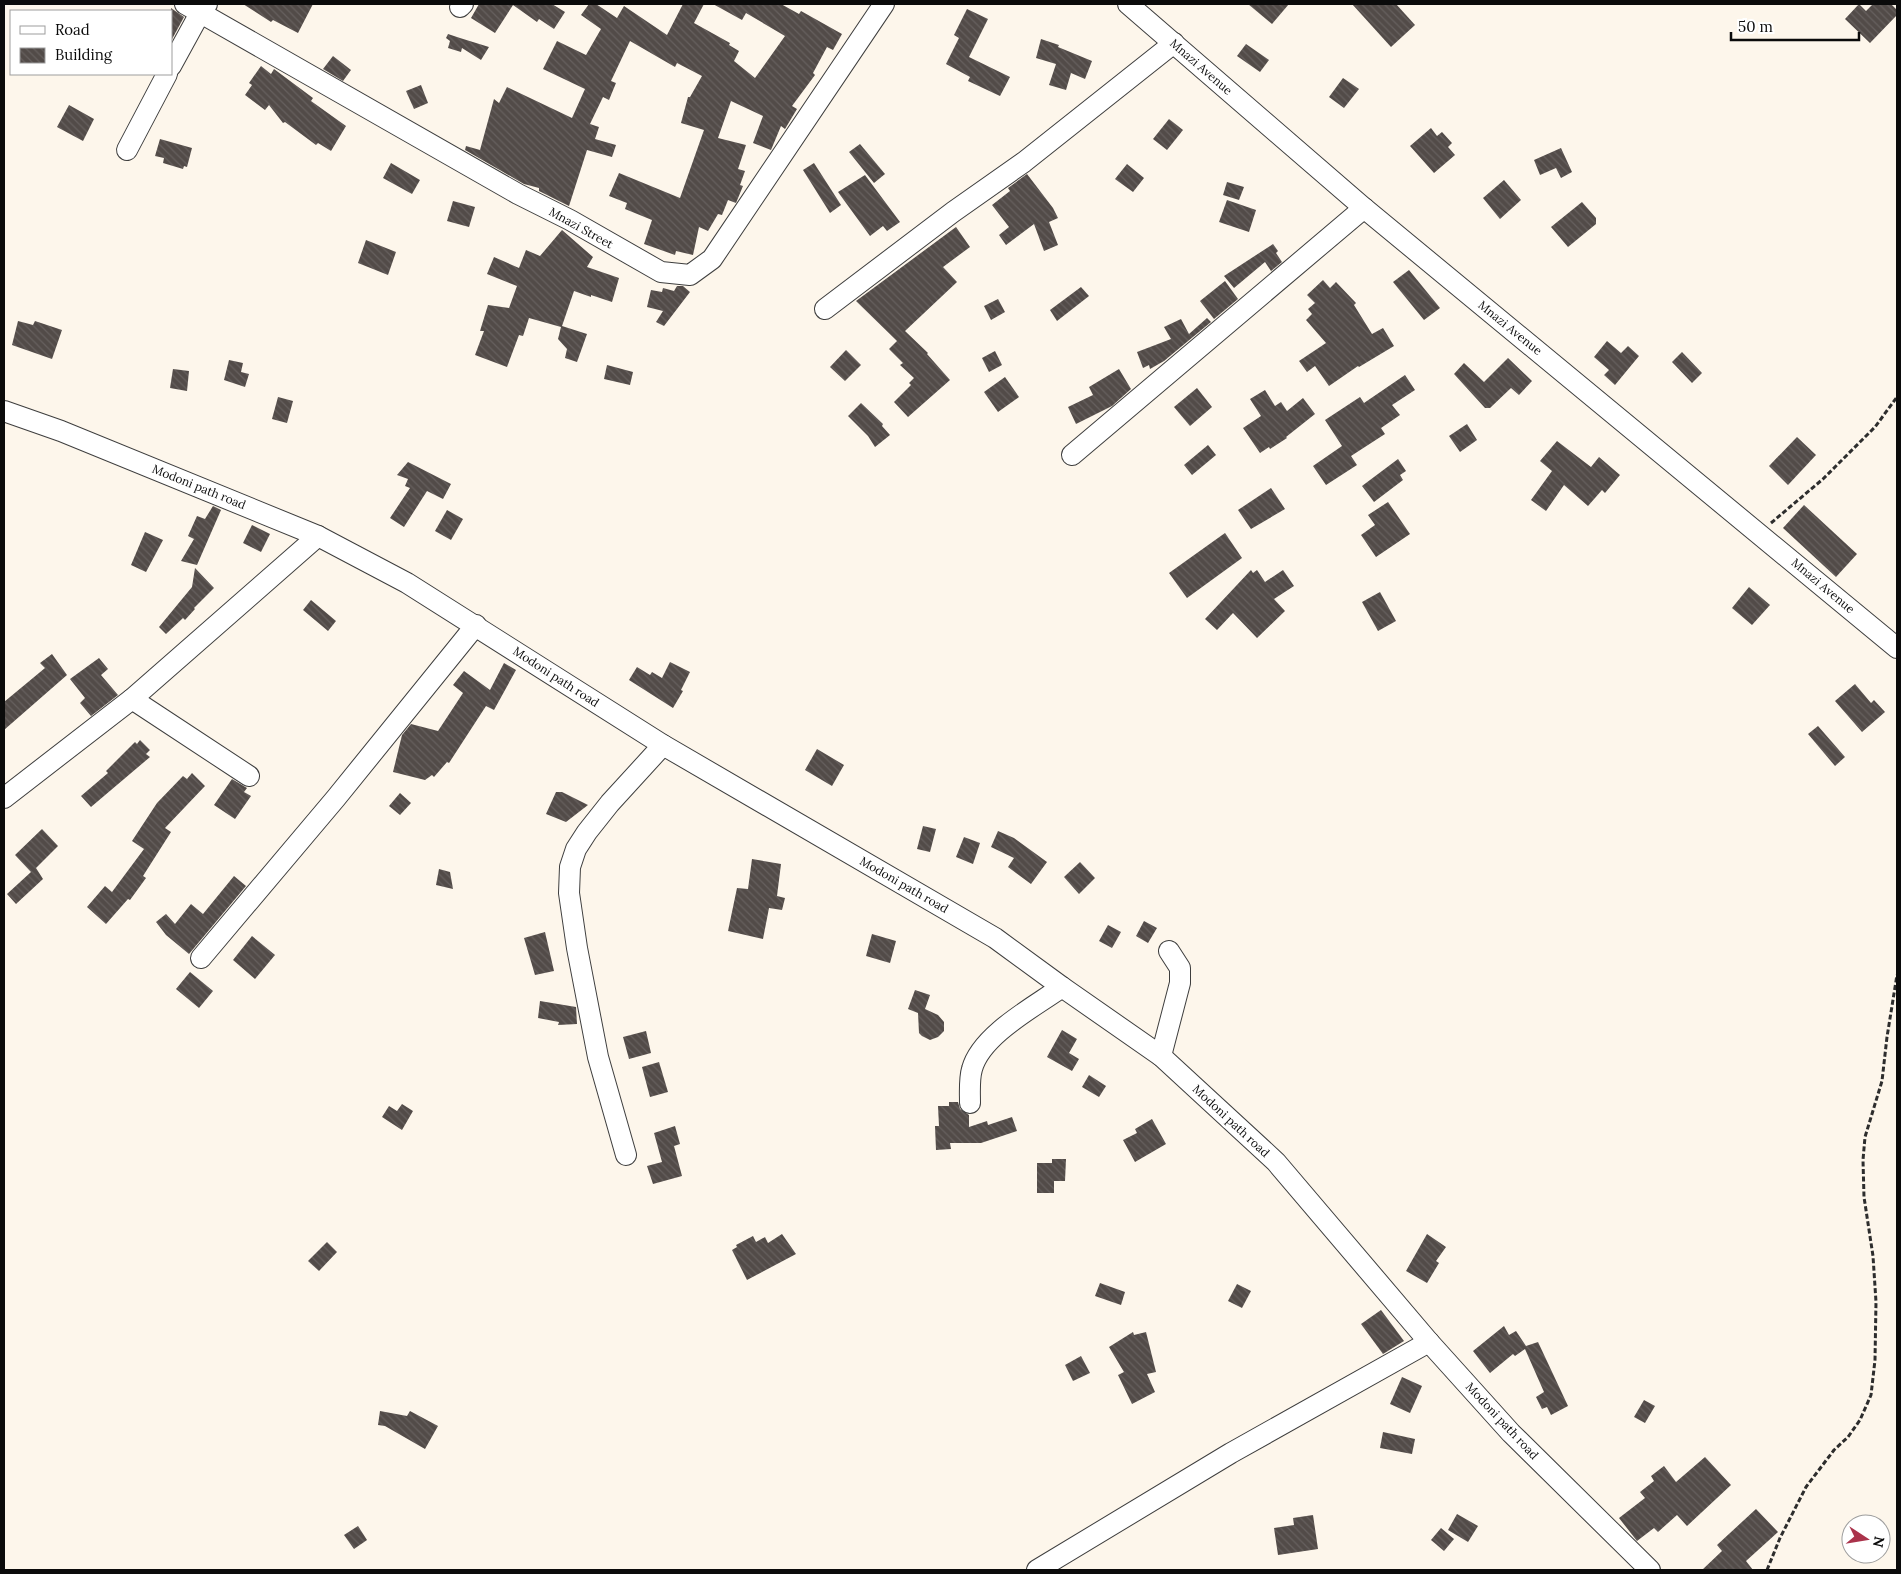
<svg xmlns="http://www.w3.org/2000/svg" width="1901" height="1574" font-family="Lora,serif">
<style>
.building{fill:url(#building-back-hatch)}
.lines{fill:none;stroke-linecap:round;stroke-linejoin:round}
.street-casing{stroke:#3e3e3e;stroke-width:22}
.path{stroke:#2d2d2d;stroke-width:3;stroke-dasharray:5 2.5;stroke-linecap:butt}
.street{stroke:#fff;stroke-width:20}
.labels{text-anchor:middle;stroke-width:5;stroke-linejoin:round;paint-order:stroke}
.street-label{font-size:12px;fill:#0b0b0b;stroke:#fff}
</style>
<defs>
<pattern id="building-back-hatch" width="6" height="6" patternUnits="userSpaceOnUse" patternTransform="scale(1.25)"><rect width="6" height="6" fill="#524b48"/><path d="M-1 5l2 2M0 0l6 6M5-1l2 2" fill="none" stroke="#66605e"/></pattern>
</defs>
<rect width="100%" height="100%" fill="#fdf6eb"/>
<g class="building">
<polygon points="243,4 313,4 298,33 273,20 271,22"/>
<polygon points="479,4 552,4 565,12 554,29 539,19 537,22 513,5 495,33 471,18"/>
<polygon points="589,4 596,4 617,18 624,6 667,35 683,4 704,4 694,23 730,43 729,45 739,51 734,61 755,78 785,36 746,13 742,20 713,4 781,4 799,14 801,11 842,34 833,50 827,47 813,73 815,75 792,106 797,109 785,129 781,126 771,150 753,143 763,116 731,101 718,138 746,145 738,169 745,171 740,185 743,186 736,203 728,200 722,215 718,214 708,231 699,227 693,255 676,251 675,255 644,244 652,220 625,209 627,203 609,196 619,173 680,198 704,130 681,123 688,97 690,97 702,76 677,63 675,67 630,41 611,81 616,83 609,100 603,97 590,124 599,127 595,139 616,145 612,157 587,150 569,206 539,191 539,188 524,184 465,150 466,146 480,150 494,99 499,103 507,87 572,118 585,89 543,69 557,41 586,55 601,29 581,15"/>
<polygon points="1248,4 1289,4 1272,24"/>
<polygon points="1352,4 1396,4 1415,25 1391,47"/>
<polygon points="1859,4 1866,11 1873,4 1891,4 1897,10 1897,15 1870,43 1845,19"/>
<polygon points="171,8 184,17 171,41"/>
<polygon points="967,9 988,19 969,57 1010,77 1000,96 968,81 970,77 946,64 959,38 954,35"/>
<polygon points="448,34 460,38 489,47 481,60 462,48 461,52 448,48 450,41 446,38"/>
<polygon points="1041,39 1059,45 1058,47 1092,61 1085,79 1071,73 1066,90 1049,85 1056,64 1036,58"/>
<polygon points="1246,44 1269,60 1260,72 1237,56"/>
<polygon points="333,56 351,70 343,81 323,69"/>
<polygon points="261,66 271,74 274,69 313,98 311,101 346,126 331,151 318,143 316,145 285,122 283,123 269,105 265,110 245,95 252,85 249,83"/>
<polygon points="1343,78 1359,89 1344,108 1329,97"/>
<polygon points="421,85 428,103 414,109 406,91"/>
<polygon points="69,105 94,119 83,141 57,127"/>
<polygon points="1169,119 1183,130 1167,150 1153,139"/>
<polygon points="1431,128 1437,136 1442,132 1452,143 1448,147 1455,155 1434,173 1410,146"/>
<polygon points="160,139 192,148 187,167 184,166 183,169 163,163 164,158 155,156"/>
<polygon points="860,144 885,174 874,183 849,152"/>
<polygon points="1561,148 1572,172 1561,178 1556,168 1540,175 1534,160"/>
<polygon points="391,163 420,180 412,194 383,178"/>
<polygon points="814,163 841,205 830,213 803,170"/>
<polygon points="1127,164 1144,178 1133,192 1115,179"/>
<polygon points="1027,174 1053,208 1058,218 1049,222 1058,245 1044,251 1034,224 1006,245 999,235 1009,227 992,205 1010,191 1008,188"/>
<polygon points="865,175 900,222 887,231 883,226 870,236 838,192"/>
<polygon points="1504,180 1521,200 1500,219 1483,198"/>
<polygon points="1227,182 1244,187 1239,200 1223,195"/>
<polygon points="1227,200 1256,210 1249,232 1219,222"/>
<polygon points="453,201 475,207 469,227 447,221"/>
<polygon points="1582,202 1596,218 1596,224 1568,247 1551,227"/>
<polygon points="956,227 970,247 943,267 957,282 905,331 928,353 927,354 950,380 908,417 894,402 911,385 909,383 914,378 900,365 903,363 889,349 897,341 856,301"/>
<polygon points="562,230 593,257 587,267 619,278 612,302 591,295 591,297 574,291 562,326 587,334 577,362 565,358 567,349 558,339 561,327 529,318 523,336 519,335 507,367 475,355 484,331 480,331 488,305 509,308 517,286 487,274 494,257 519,268 526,250 540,256"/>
<polygon points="366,240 396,252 388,275 358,263"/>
<polygon points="1273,244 1278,251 1276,253 1282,262 1271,271 1265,262 1234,288 1224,276"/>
<polygon points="1409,270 1440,308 1424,320 1393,282"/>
<polygon points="1323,280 1330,288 1336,282 1356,303 1354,305 1372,334 1383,328 1394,346 1359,367 1358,366 1329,386 1315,366 1307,372 1299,361 1326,343 1306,320 1312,314 1308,309 1315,303 1307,295"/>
<polygon points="1225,281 1238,299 1214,319 1200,301"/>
<polygon points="677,286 683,286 690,292 664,326 656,322 663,311 647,307 651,290 662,292 663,288 674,291"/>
<polygon points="1081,287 1089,296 1057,321 1050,310"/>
<polygon points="998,299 1005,312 991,320 984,306"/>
<polygon points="1207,318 1211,322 1164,361 1150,369 1149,365 1143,368 1137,352 1171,339 1164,327 1181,319 1189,334"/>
<polygon points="18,321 33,325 35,321 62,330 52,359 12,345"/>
<polygon points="1607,341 1621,353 1628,346 1639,356 1615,385 1604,375 1609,370 1594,357"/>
<polygon points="846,350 861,365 845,381 830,367"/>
<polygon points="995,351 1002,365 989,372 982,358"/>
<polygon points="1682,352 1702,373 1692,383 1672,362"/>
<polygon points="1508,358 1532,381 1519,395 1511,388 1490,408 1485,408 1454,374 1464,363 1484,382"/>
<polygon points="229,360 243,363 241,372 249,374 245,387 224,380"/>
<polygon points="607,365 633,372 630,385 604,379"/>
<polygon points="173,369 189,371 187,391 170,388"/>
<polygon points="1119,369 1131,389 1112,406 1076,424 1068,407 1093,395 1089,387"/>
<polygon points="1405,375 1415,390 1392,405 1400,415 1381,428 1385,434 1351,456 1357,465 1326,485 1313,466 1342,446 1325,420 1360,397 1364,403"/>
<polygon points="1005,377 1019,397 998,412 984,392"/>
<polygon points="1197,388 1212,407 1190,426 1174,407"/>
<polygon points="1265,390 1275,406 1281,402 1287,411 1303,398 1315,414 1286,437 1287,438 1270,449 1269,447 1260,453 1243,428 1261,416 1250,399"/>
<polygon points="278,397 293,401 287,423 272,419"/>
<polygon points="861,403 883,424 882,426 890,435 875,447 868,436 848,416"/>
<polygon points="1467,424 1477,440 1460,452 1449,436"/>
<polygon points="1797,437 1816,455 1788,485 1769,466"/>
<polygon points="1557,441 1591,467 1599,457 1620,475 1605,493 1602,490 1588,506 1564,485 1546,511 1531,500 1552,471 1540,461"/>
<polygon points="1208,445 1216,455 1192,475 1184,465"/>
<polygon points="1398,459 1406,471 1400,475 1403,480 1374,502 1362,486"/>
<polygon points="408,462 451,484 443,499 427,491 404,527 390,518 410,488 405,486 408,479 397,475"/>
<polygon points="1271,488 1285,509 1251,529 1238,510"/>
<polygon points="1388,502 1410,534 1376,557 1361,535 1375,525 1368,515"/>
<polygon points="1804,505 1857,554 1836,577 1783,528"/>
<polygon points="213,506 221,510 197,565 181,561 194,539 188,536 197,516 205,519"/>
<polygon points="447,510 463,519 451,540 435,531"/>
<polygon points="252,525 270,534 261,552 243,543"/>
<polygon points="145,532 163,540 146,572 131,565"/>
<polygon points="1225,533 1242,558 1187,598 1169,573"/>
<polygon points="195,568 214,588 194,608 195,609 185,620 183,618 166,634 159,627 192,587"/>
<polygon points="1251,570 1253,573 1257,570 1265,582 1283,570 1294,586 1274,599 1285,611 1257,638 1233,613 1217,630 1205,619"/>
<polygon points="1749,587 1770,605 1752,625 1732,608"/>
<polygon points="1380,592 1396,621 1378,631 1362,602"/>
<polygon points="311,600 336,621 328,631 303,610"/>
<polygon points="52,654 67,675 4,730 4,702 45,668 40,663"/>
<polygon points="99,658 108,669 101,675 118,695 91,716 80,703 85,698 70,679"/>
<polygon points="670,662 690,672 681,690 683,691 673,708 629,680 637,667 650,675 652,672 662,678"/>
<polygon points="504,663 516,670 494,710 486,706 449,763 447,762 434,777 432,775 425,780 393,772 402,735 411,724 438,731 463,693 453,685 464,671 490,690"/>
<polygon points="1855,684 1871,703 1874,700 1885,712 1862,732 1835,701"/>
<polygon points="1818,726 1845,757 1835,766 1808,734"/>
<polygon points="140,740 150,750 146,754 150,757 91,807 81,796 108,773 106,771 135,742 137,744"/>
<polygon points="817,749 844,765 832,786 805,770"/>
<polygon points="192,773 205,786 165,828 171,832 143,876 146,878 130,900 128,899 106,924 87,907 105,886 112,892 144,849 132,841 157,803 183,776 187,779"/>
<polygon points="232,779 247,788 244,792 251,796 235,819 214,805"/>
<polygon points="556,792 562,792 588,805 566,822 546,814"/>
<polygon points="400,793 411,803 400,815 389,806"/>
<polygon points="923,826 936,829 930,852 917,849"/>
<polygon points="42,829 58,846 36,868 43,879 16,904 7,894 31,872 15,855"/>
<polygon points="998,831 1014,838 1047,862 1031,884 1008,867 1014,858 991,847"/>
<polygon points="964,837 980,843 973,864 956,857"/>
<polygon points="752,859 781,864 777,896 785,898 782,910 769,908 763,939 728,931 737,888 748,889"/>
<polygon points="1080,862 1095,878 1079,894 1064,877"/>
<polygon points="439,869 450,872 453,889 436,885"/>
<polygon points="234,876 246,886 189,954 166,935 156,922 166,914 175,924 191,904 203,914"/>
<polygon points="1144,921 1157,928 1148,943 1136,936"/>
<polygon points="1108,925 1121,932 1112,948 1099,941"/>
<polygon points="545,932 554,971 535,975 524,938"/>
<polygon points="872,934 896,941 890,963 866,956"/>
<polygon points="252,936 275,955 255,979 233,960"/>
<polygon points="190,972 213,991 199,1008 176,989"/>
<polygon points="915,990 930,995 925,1009 938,1015 944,1022 944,1031 938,1037 930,1040 922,1036 919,1033 918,1013 908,1009"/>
<polygon points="540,1001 576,1007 577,1024 558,1025 559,1022 538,1018"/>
<polygon points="1062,1030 1077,1039 1069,1053 1079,1059 1072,1071 1047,1057"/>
<polygon points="646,1031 651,1053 629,1059 623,1037"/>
<polygon points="659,1062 668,1092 650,1097 642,1067"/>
<polygon points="1089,1075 1106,1086 1099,1097 1082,1087"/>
<polygon points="949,1102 958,1102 960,1109 969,1115 969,1127 987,1121 988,1125 1012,1117 1017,1131 981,1143 950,1143 951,1149 936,1150 935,1126 939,1126 938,1106 949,1106"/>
<polygon points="402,1104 413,1111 402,1130 382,1117 389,1106 397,1111"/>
<polygon points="1152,1119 1166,1144 1135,1162 1123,1140 1137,1133 1135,1129"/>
<polygon points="675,1126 680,1144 674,1146 682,1176 653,1184 647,1166 662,1162 654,1133"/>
<polygon points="1052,1159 1066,1159 1065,1181 1054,1181 1054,1193 1037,1193 1037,1163 1052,1163"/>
<polygon points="782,1234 796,1254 747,1280 732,1250 737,1247 736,1245 753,1236 756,1242 765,1237 768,1243"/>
<polygon points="1427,1234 1446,1247 1436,1261 1439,1263 1427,1283 1406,1271"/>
<polygon points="327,1242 337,1252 319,1271 308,1261"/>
<polygon points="1100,1283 1125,1292 1121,1305 1095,1296"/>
<polygon points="1237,1284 1251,1291 1242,1308 1228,1301"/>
<polygon points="1381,1310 1404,1341 1383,1354 1361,1324"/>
<polygon points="1504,1326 1509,1335 1516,1331 1526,1346 1538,1342 1568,1406 1551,1415 1547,1407 1542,1409 1536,1397 1544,1392 1525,1349 1515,1356 1513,1354 1490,1373 1473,1351"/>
<polygon points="1133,1332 1134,1335 1146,1332 1156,1372 1147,1374 1155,1392 1132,1404 1118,1375 1124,1372 1109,1347"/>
<polygon points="1081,1356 1090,1373 1073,1381 1065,1365"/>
<polygon points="1402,1377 1422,1386 1410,1413 1390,1404"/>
<polygon points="1644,1400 1655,1406 1645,1423 1634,1417"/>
<polygon points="380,1411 407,1416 410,1411 438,1426 425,1449 385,1426 378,1425"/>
<polygon points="1383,1432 1415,1439 1412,1454 1380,1448"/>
<polygon points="1705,1457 1731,1485 1687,1526 1677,1515 1658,1532 1654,1528 1637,1541 1619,1518 1645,1498 1640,1492 1654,1481 1651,1476 1664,1466 1676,1482"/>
<polygon points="1756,1509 1778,1532 1746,1561 1753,1570 1702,1570 1722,1551 1717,1545"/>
<polygon points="1457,1514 1478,1526 1468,1542 1448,1530"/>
<polygon points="1313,1515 1318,1549 1278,1555 1274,1528 1294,1525 1293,1518"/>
<polygon points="358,1526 367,1540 354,1549 344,1535"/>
<polygon points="1441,1528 1454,1539 1444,1551 1431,1540"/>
</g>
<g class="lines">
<g class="street-casing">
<g id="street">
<polyline points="185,4 518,194 570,220 661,272 690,275 712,259 884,4"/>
<polyline points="1128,4 1364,208 1897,648"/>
<polyline points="460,7 463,4"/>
<polyline points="171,66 200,13 207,4"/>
<polyline points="127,150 167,74"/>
<polyline points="825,309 953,212 1024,162 1174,43"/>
<polyline points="4,411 61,431 318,536 407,583 663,745 995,938 1062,987 1161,1056 1276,1162 1429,1342 1511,1433 1650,1570"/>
<polyline points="1072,455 1364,208"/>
<polyline points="132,699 249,776"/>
<polyline points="4,798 132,699 318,536"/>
<polyline points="201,958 336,798 476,625"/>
<polyline points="1161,1056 1180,983 1180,968 1169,951"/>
<path d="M 970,1103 C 970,1093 969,1079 972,1069 C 981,1035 1034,1007 1062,987"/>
<polyline points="626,1155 598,1057 577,948 569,893 570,867 576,849 587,832 610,803 663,745"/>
<polyline points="1037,1570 1231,1453 1429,1342"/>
</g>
</g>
<g class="path">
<polyline points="1771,523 1823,479 1875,427 1897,397"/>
<polyline points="1767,1570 1780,1538 1806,1487 1834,1450 1848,1437 1860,1420 1871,1395 1875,1360 1876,1302 1873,1256 1864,1197 1863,1160 1865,1137 1882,1081 1887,1037 1897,975"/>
</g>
<use href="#street" class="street"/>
</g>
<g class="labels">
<g class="street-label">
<text transform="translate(1201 67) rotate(41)" y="4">Mnazi Avenue</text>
<text transform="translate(581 228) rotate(29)" y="4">Mnazi Street</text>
<text transform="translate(1510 328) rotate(39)" y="4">Mnazi Avenue</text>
<text transform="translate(199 487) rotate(22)" y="4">Modoni path road</text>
<text transform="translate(1823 586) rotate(40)" y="4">Mnazi Avenue</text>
<text transform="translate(556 677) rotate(33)" y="4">Modoni path road</text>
<text transform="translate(904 885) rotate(30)" y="4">Modoni path road</text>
<text transform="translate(1231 1121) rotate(43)" y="4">Modoni path road</text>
<text transform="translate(1502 1421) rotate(47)" y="4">Modoni path road</text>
</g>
</g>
<rect width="1901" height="1574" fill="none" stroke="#0b0b0b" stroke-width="10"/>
<rect x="10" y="10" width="162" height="65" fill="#ffffff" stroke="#9d9d9d"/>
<rect x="20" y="26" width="25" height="8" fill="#ffffff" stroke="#9d9d9d"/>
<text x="55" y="35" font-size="15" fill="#0b0b0b">Road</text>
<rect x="20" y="48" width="25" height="15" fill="url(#building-back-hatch)" stroke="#9d9d9d"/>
<text x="55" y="60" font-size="15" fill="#0b0b0b">Building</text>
<g transform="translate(1866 1539) rotate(102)"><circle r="24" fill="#ffffff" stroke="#9d9d9d"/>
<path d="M0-4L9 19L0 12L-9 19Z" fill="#aa334b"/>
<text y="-8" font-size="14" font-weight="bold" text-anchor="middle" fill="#0b0b0b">N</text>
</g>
<path d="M1731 32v8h128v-8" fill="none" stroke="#0b0b0b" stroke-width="2.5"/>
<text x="1738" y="32" font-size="15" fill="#0b0b0b" stroke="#ffffff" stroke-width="4" paint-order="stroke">50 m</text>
</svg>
